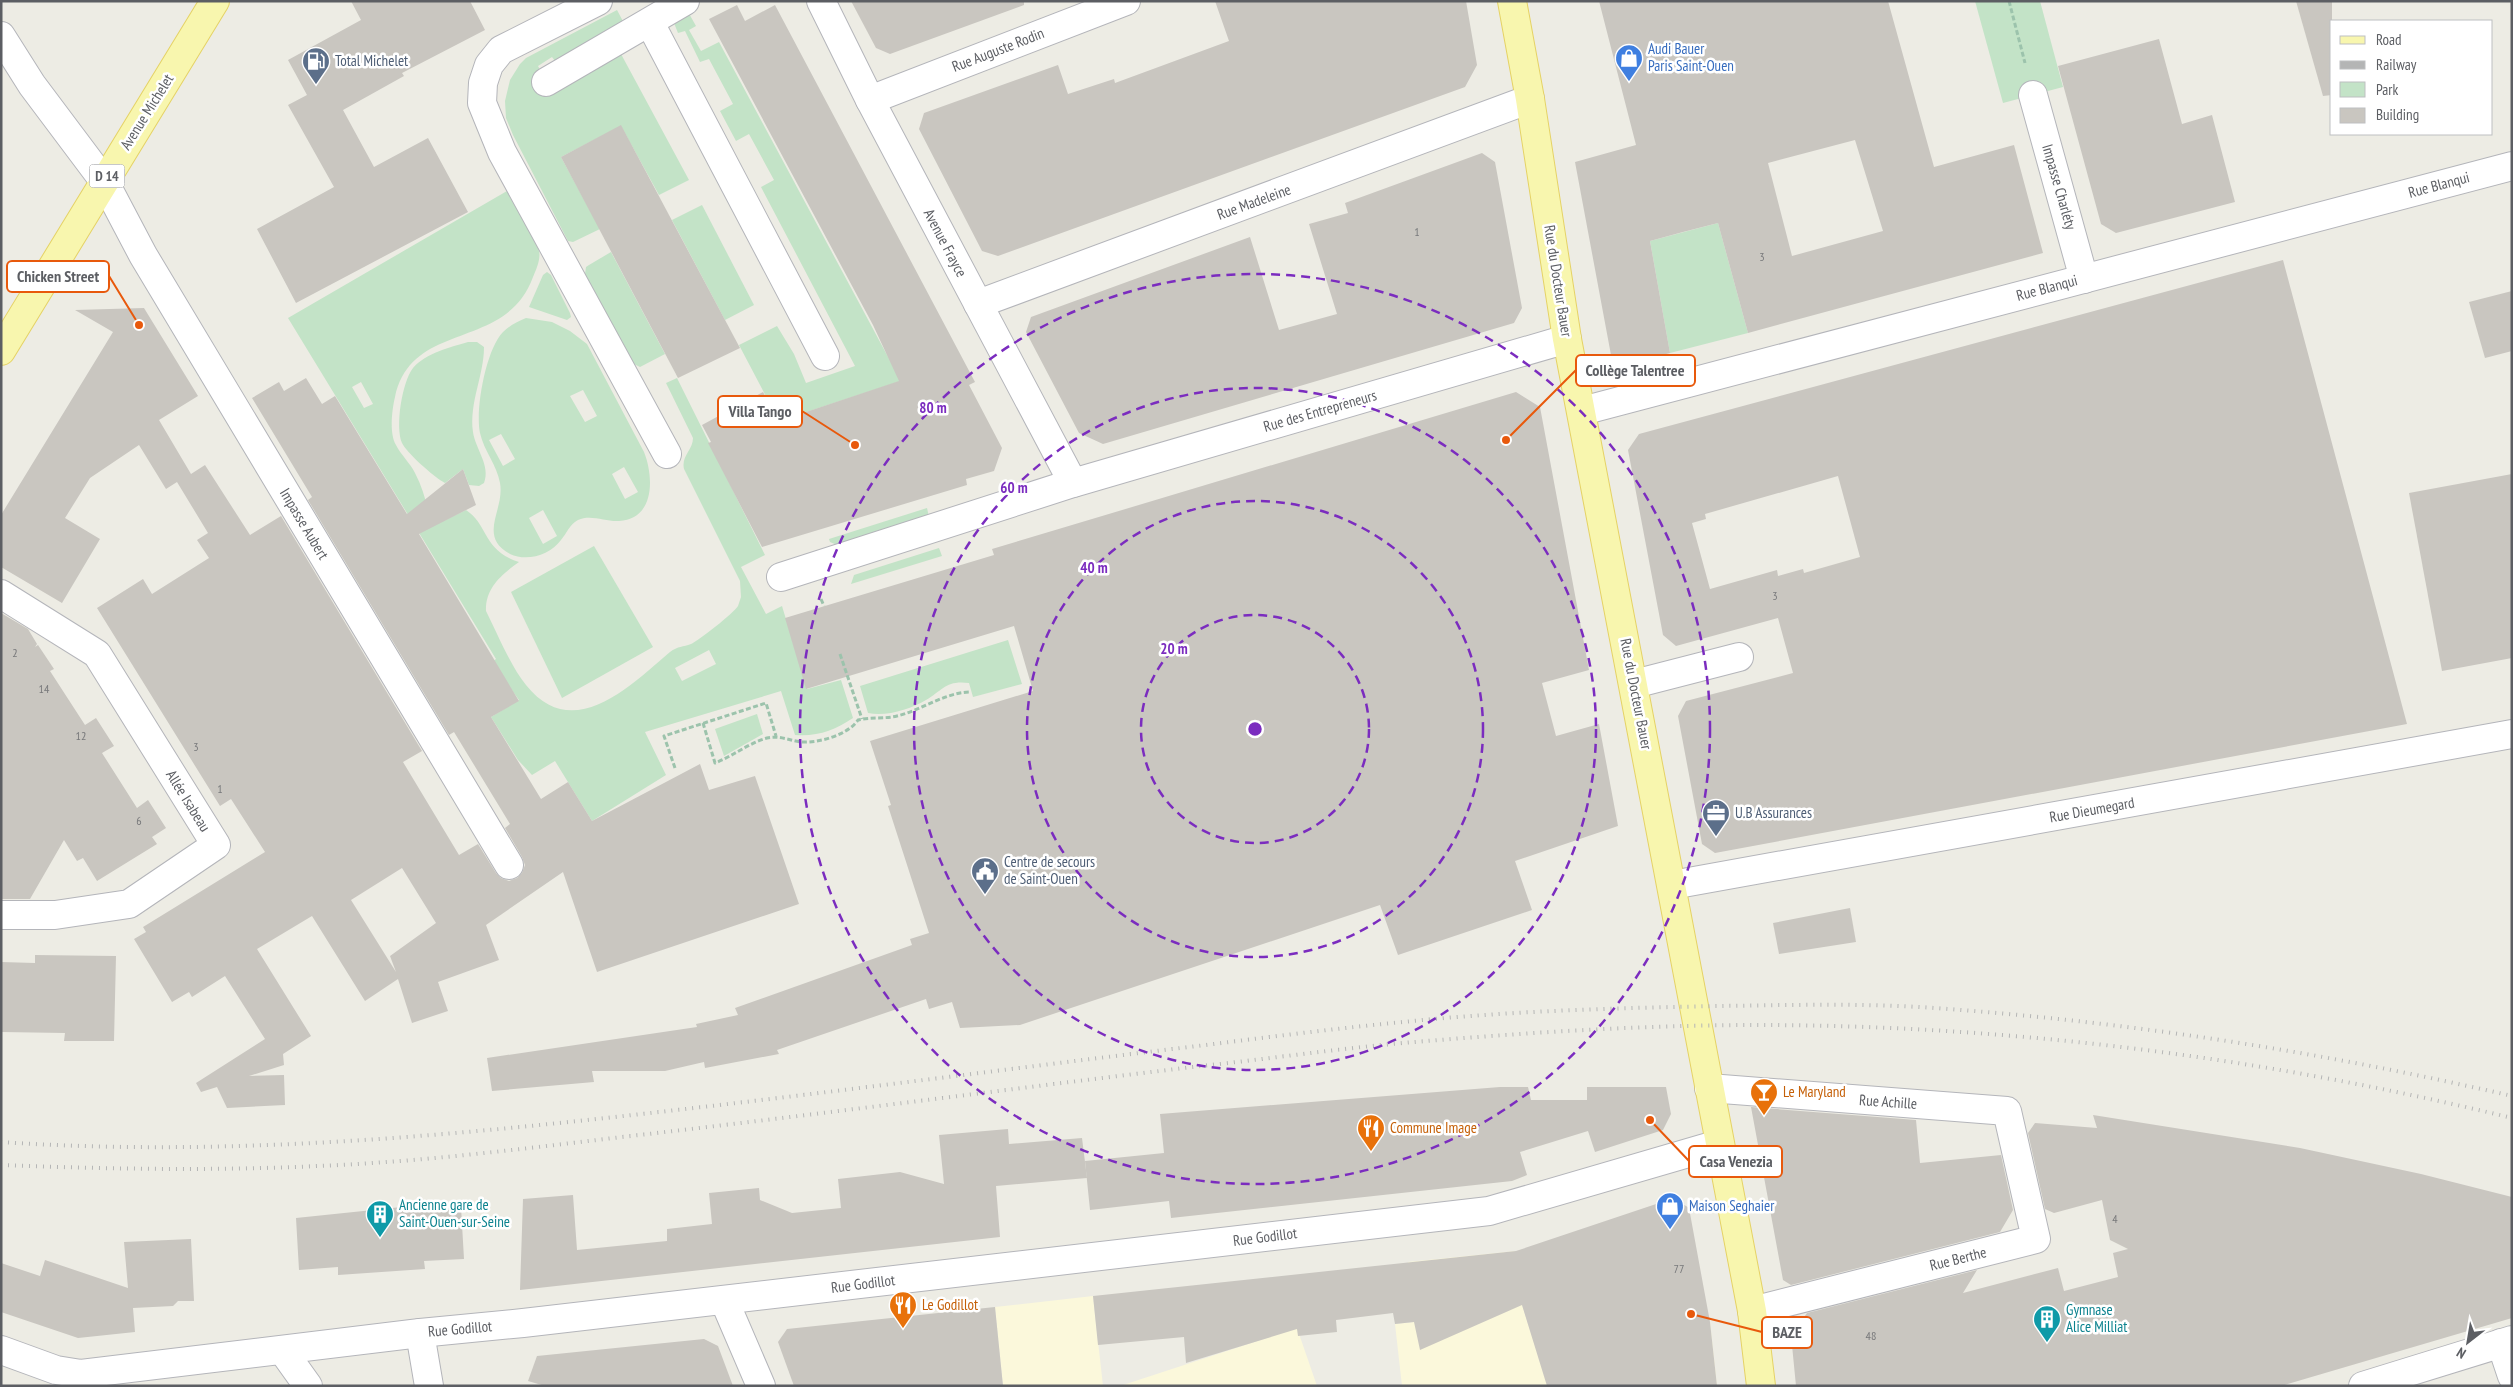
<svg xmlns="http://www.w3.org/2000/svg" width="2513" height="1387" font-family="'PT Sans Narrow',sans-serif">
<style>
.commercial{fill:#fbf8db}
.green{fill:#c3e3c7;fill-rule:evenodd}
.building{fill:#c9c6c0;fill-rule:evenodd}
.lines{fill:none;stroke-linecap:round;stroke-linejoin:round}
.minor-casing{stroke:#b4b5ba;stroke-width:30}
.major-casing{stroke:#e5d265;stroke-width:30}
.path{stroke:#9cc3ac;stroke-width:3;stroke-dasharray:5 2.5;stroke-linecap:butt}
.minor{stroke:#fff;stroke-width:28}
.major{stroke:#f8f6ae;stroke-width:28}
.rail{stroke:#b4b5b5;stroke-width:4;stroke-dasharray:1 6;stroke-linecap:butt}
.ring{fill:none;stroke:#7b2cbf;stroke-width:2.5;stroke-dasharray:9 6}
.labels{text-anchor:middle;stroke-width:5;stroke-linejoin:round;paint-order:stroke}
.number-label{font-size:12px;fill:#77787a}
.shield{fill:#fff;stroke:#8d8e92;stroke-width:1}
.shield-label{font-size:14px;font-weight:bold;fill:#5c5e63}
.shop-label{font-size:15px;fill:#366cbe;stroke:#fff;text-anchor:start}
.street-label{font-size:15px;fill:#5c5e63;stroke:#fff}
.service-label{font-size:15px;fill:#4e5e75;stroke:#fff;text-anchor:start}
.food-label{font-size:15px;fill:#c56008;stroke:#fff;text-anchor:start}
.culture-label{font-size:15px;fill:#0d838f;stroke:#fff;text-anchor:start}
.centre{fill:#7b2cbf;stroke:#fff;stroke-width:2.5}
.ring-label{font-size:15px;text-anchor:middle;font-weight:bold;fill:#7b2cbf;stroke:#fff;stroke-width:5;stroke-linejoin:round;paint-order:stroke}
.leader{fill:none;stroke:#e8590c;stroke-width:2}
.callout-dot{fill:#e8590c;stroke:#fff;stroke-width:2}
.callout{fill:#fff;stroke:#e8590c;stroke-width:2}
.callout-label{font-size:16px;text-anchor:middle;font-weight:bold;fill:#5c5e63}
</style>
<rect width="100%" height="100%" fill="#edece4"/>
<g class="commercial">
<polygon points="1516,1251 1522,1305 1545,1376 1710,1322 1717,1386 1402,1386 1395,1324 1414,1322 1408,1262"/>
<polygon points="1093,1296 1103,1386 1003,1386 995,1307"/>
<polygon points="1297,1328 1317,1386 1120,1386"/>
</g>
<g class="green">
<polygon points="1975,1 2040,1 2063,87 2003,103"/>
<polygon points="617,10 625,25 555,61 552,57 538,66 552,92 621,54 689,180 659,195 621,126 561,157 600,229 573,242 568,241 513,135 506,118 505,101 510,80 520,64 526,58"/>
<polygon points="687,10 696,26 689,30 701,51 719,42 901,381 779,421 739,345 777,326 794,354 806,383 855,366 761,187 774,180 749,134 736,141 720,111 733,104 709,59 700,62 685,31 678,33 674,23"/>
<path d="M 507,191 C 515,207 534,235 539,251 C 541,259 536,270 533,277 C 506,352 412,319 395,397 C 392,410 389,433 396,445 C 401,455 410,463 415,473 C 424,490 428,508 431,527 L 466,510 C 489,525 482,550 519,562 C 502,574 485,588 486,611 C 497,633 511,667 526,685 C 573,744 630,686 670,652 C 678,646 683,647 691,644 C 698,641 734,613 738,606 L 741,597 L 740,581 L 684,469 C 681,456 693,450 693,438 L 666,383 L 677,378 L 765,555 L 741,567 L 766,614 L 782,606 L 807,689 L 841,680 L 853,718 C 835,730 817,737 795,735 L 781,691 L 645,732 L 666,775 L 592,821 L 555,761 L 532,775 L 518,760 L 491,717 L 519,700 L 509,686 L 478,671 L 496,659 L 288,318 ZM 361,382 L 373,404 L 364,408 L 352,387 ZM 709,650 L 716,664 L 682,681 L 675,668 Z"/>
<polygon points="702,205 754,305 725,320 672,220"/>
<polygon points="1718,223 1748,333 1670,353 1650,241"/>
<polygon points="611,252 665,354 640,367 632,363 585,274 586,267 589,265"/>
<polygon points="547,272 551,275 570,313 571,317 567,320 529,307 543,275"/>
<path d="M 526,318 L 552,322 L 570,331 L 587,344 L 644,452 C 654,477 655,519 619,521 C 606,522 591,514 578,520 C 569,525 567,533 561,540 C 550,555 527,562 510,554 C 477,536 505,510 500,483 C 497,465 484,451 480,433 C 475,410 486,349 503,332 C 509,326 518,321 526,318 ZM 583,390 L 597,416 L 585,422 L 570,396 ZM 501,434 L 515,459 L 503,466 L 489,440 ZM 624,467 L 638,492 L 625,499 L 612,474 ZM 543,510 L 557,536 L 543,544 L 529,518 Z"/>
<path d="M 468,342 L 477,342 L 484,347 C 484,376 469,402 473,432 C 475,448 491,466 484,483 L 479,486 L 469,485 L 463,469 L 445,483 L 440,480 C 430,473 407,453 402,443 C 395,427 402,382 413,368 C 426,353 451,347 468,342 Z"/>
<polygon points="927,508 929,517 837,545 830,542 829,539"/>
<polygon points="594,546 653,647 562,698 511,592"/>
<polygon points="939,548 942,556 851,584 854,575"/>
<path d="M 1008,640 L 1022,684 L 973,697 L 969,683 C 946,680 943,690 926,700 C 911,709 886,717 868,713 L 860,686 Z"/>
<polygon points="757,714 763,734 724,756 715,729"/>
</g>
<g class="building">
<polygon points="351,1 470,1 485,30 402,73 404,76 343,110 374,167 428,138 468,212 296,303 257,229 334,187 288,105 307,95 288,60 361,20"/>
<polygon points="851,1 1024,1 1024,5 890,54 876,48"/>
<polygon points="1215,1 1466,1 1477,65 1465,87 998,256 982,251 919,129 924,113 1058,65 1068,94 1114,79 1115,83 1229,41"/>
<path d="M 1599,1 L 1888,1 L 1934,167 L 2014,145 L 2043,253 L 1748,333 L 1718,223 L 1683,232 L 1650,241 L 1670,353 L 1625,365 L 1611,355 L 1575,162 L 1636,145 ZM 1855,140 L 1883,231 L 1792,256 L 1768,163 Z"/>
<polygon points="2296,1 2332,1 2332,95 2323,96"/>
<polygon points="737,5 745,21 775,5 975,382 969,385 1002,448 994,471 966,479 967,485 762,547 708,443 711,442 702,425 763,392 779,421 899,381 873,325 709,19"/>
<polygon points="2159,39 2182,124 2212,115 2235,202 2116,233 2101,224 2058,66"/>
<polygon points="621,125 740,348 678,378 561,157"/>
<polygon points="1482,153 1495,162 1522,308 1514,323 1103,444 1079,433 1026,332 1031,317 1250,237 1279,330 1337,314 1309,224 1348,213 1345,203"/>
<path d="M 2283,260 L 2407,724 L 1715,853 L 1702,844 L 1678,716 L 1686,701 L 1793,673 L 1778,618 L 1676,646 L 1663,635 L 1628,450 L 1639,434 ZM 1838,476 L 1860,557 L 1804,573 L 1803,569 L 1778,576 L 1777,570 L 1710,589 L 1692,523 L 1706,519 L 1705,514 Z"/>
<polygon points="2512,291 2512,351 2485,358 2469,302"/>
<path d="M 144,308 L 198,396 L 159,420 L 191,474 L 205,465 L 250,535 L 281,516 L 422,751 L 403,762 L 459,855 L 478,844 L 496,873 L 501,878 L 509,881 L 517,878 L 522,873 L 525,865 L 522,857 L 505,828 L 510,824 L 454,732 L 449,735 L 308,500 L 312,497 L 252,398 L 279,382 L 284,391 L 306,378 L 322,404 L 335,396 L 407,514 L 463,469 L 476,505 L 419,534 L 519,701 L 491,717 L 541,799 L 568,782 L 592,821 L 700,764 L 709,790 L 755,776 L 799,904 L 597,972 L 563,872 L 486,925 L 499,960 L 438,982 L 448,1011 L 412,1023 L 398,979 L 365,1001 L 312,916 L 257,949 L 311,1036 L 283,1054 L 284,1065 L 249,1076 L 284,1075 L 285,1105 L 227,1108 L 217,1087 L 201,1092 L 196,1083 L 265,1039 L 225,976 L 192,997 L 189,992 L 172,1002 L 134,939 L 146,932 L 143,927 L 265,852 L 231,799 L 220,806 L 97,608 L 143,579 L 152,594 L 209,558 L 197,540 L 208,533 L 177,482 L 166,489 L 139,445 L 90,478 L 65,518 L 100,539 L 62,603 L 1,567 L 1,515 L 113,332 L 75,310 ZM 402,868 L 436,923 L 390,956 L 396,972 L 351,900 Z"/>
<polygon points="1516,392 1540,407 1589,670 1542,683 1556,736 1599,724 1618,826 1515,861 1532,910 1398,955 1380,905 1020,1025 960,1028 952,1002 929,1009 926,999 777,1050 779,1054 705,1068 704,1062 665,1071 592,1071 594,1082 492,1091 487,1058 697,1027 696,1024 738,1015 735,1008 912,945 910,939 929,933 888,806 891,805 870,741 1033,691 1014,626 806,689 785,618 994,555 992,549"/>
<polygon points="2512,474 2512,658 2442,671 2409,493"/>
<polygon points="1,613 28,629 37,644 35,647 38,645 54,669 50,671 85,725 96,718 114,746 102,753 137,808 148,800 166,828 152,837 157,844 97,881 83,858 77,861 64,840 30,899 1,899"/>
<polygon points="1850,908 1856,942 1779,954 1773,923"/>
<polygon points="35,955 116,956 114,1041 64,1041 65,1033 1,1032 1,962 35,963"/>
<polygon points="1500,1087 1528,1087 1531,1100 1587,1100 1587,1087 1666,1087 1671,1114 1663,1130 1595,1152 1588,1131 1520,1152 1527,1175 1512,1181 1171,1218 1169,1201 1090,1210 1085,1161 1164,1153 1160,1114"/>
<polygon points="1751,1107 1916,1120 1920,1163 2001,1155 2013,1210 2000,1232 1791,1285 1783,1280"/>
<polygon points="2093,1115 2300,1148 2421,1174 2512,1197 2512,1318 2281,1386 1796,1386 1791,1335 1807,1313 1977,1270 1963,1293 2058,1268 2064,1291 2118,1277 2113,1253 2128,1249 2110,1240 2102,1200 2054,1213 2045,1209 2028,1133 2035,1123 2097,1128"/>
<polygon points="1008,1129 1009,1144 1082,1138 1087,1178 996,1186 1000,1237 520,1290 523,1199 573,1195 577,1250 667,1241 667,1229 712,1224 709,1193 759,1188 760,1200 792,1213 841,1208 838,1179 900,1172 944,1184 939,1135"/>
<polygon points="1674,1198 1689,1208 1710,1322 1717,1386 1547,1386 1522,1305 1420,1350 1414,1322 1395,1324 1393,1313 1336,1320 1337,1332 1298,1336 1297,1329 1186,1363 1184,1337 1098,1345 1093,1296 1516,1251"/>
<polygon points="421,1205 421,1210 461,1207 464,1259 424,1261 425,1269 338,1275 338,1267 299,1270 296,1218"/>
<polygon points="191,1239 194,1301 178,1301 173,1306 133,1308 135,1332 78,1338 1,1312 1,1263 40,1276 45,1260 128,1288 124,1242"/>
<polygon points="995,1307 1003,1386 794,1386 778,1342 787,1329"/>
<polygon points="704,1339 718,1346 733,1386 545,1386 528,1381 537,1356"/>
</g>
<g class="lines">
<g class="minor-casing">
<g id="minor">
<polyline points="598,1 501,50 489,65 483,83 482,103 502,152 667,454"/>
<polyline points="821,1 870,100 1073,483"/>
<polyline points="650,23 825,356"/>
<polyline points="1,36 32,85 104,181 143,255 509,865"/>
<polyline points="546,82 685,1"/>
<polyline points="2033,95 2084,279"/>
<polyline points="870,100 1126,1"/>
<polyline points="978,304 1530,99"/>
<polyline points="1582,411 2512,166"/>
<polyline points="781,577 1073,483 1567,339"/>
<polyline points="1,594 97,654 216,845 129,904 55,915 1,915"/>
<polyline points="1634,684 1739,657"/>
<polyline points="1672,885 2512,734"/>
<polyline points="1709,1088 2007,1111 2036,1239 1752,1311"/>
<polyline points="724,1300 761,1386"/>
<polyline points="420,1333 429,1386"/>
<polyline points="2501,1343 2512,1376"/>
<polyline points="1,1350 56,1370 81,1374 420,1333 523,1323 1489,1211 1719,1144"/>
<polyline points="283,1351 308,1386"/>
<polyline points="2363,1386 2512,1340"/>
</g>
</g>
<g class="major-casing">
<g id="major">
<polyline points="1512,1 1530,99 1567,339 1752,1311 1761,1386"/>
<polyline points="1,351 215,1"/>
</g>
</g>
<g class="path">
<polyline points="2009,1 2025,63"/>
<polyline points="821,599 824,606"/>
<polyline points="840,654 862,719"/>
<path d="M 703,723 L 715,763 C 733,756 749,743 767,738 C 780,735 790,741 802,742 C 819,743 848,735 858,720 C 871,717 885,719 897,716 C 922,710 944,693 969,692"/>
<polyline points="675,768 664,736 766,703 776,736"/>
</g>
<use href="#minor" class="minor"/>
<use href="#major" class="major"/>
<g class="rail">
<path d="M 1,1142 C 222,1157 441,1137 659,1112 C 844,1091 1029,1066 1214,1044 C 1277,1036 1340,1028 1403,1022 C 1508,1011 1614,1008 1720,1006 C 1791,1005 1864,1003 1935,1008 C 2130,1022 2322,1052 2512,1096"/>
<path d="M 1,1165 C 107,1169 213,1171 318,1166 C 420,1162 521,1149 622,1137 C 815,1115 1008,1089 1201,1066 C 1268,1059 1335,1049 1403,1043 C 1520,1033 1640,1025 1758,1025 C 2011,1025 2266,1058 2512,1118"/>
</g>
</g>
<g class="ring">
<circle cx="1255" cy="729" r="114"/>
<circle cx="1255" cy="729" r="228"/>
<circle cx="1255" cy="729" r="341"/>
<circle cx="1255" cy="729" r="455"/>
</g>
<defs>
<g id="shop-pin" transform="scale(1.4375)"><path d="M0 17L-7.5 6A9.5 9.5 0 1 1 7.5 6Z" fill="#3f7fe0" stroke="#fff"/><path d="M-5-2.5h2.3a2.7 3.5 0 0 1 5.4 0H5L5.5 6h-11ZM-1.5-2.5h3a1.5 2.3 0 0 0-3 0Z" fill="#fff"/></g>
<g id="fuel-pin" transform="scale(1.4375)"><path d="M0 17L-7.5 6A9.5 9.5 0 1 1 7.5 6Z" fill="#5c6f8a" stroke="#fff"/><path d="M-5.5-6h7V0h2V4h1.3V-2.5L3-4.5l.8-.8L6-3V5H2.5V1h-1V6h-7ZM-4.2-4.7v3.2H.2V-4.7Z" fill="#fff"/></g>
<g id="office-pin" transform="scale(1.4375)"><path d="M0 17L-7.5 6A9.5 9.5 0 1 1 7.5 6Z" fill="#5c6f8a" stroke="#fff"/><path d="M-6-3h4V-5.5h4V-3h4V5H-6ZM-1-4.5V-3h2v-1.5ZM-6 0V1H6V0Z" fill="#fff"/></g>
<g id="civic-pin" transform="scale(1.4375)"><path d="M0 17L-7.5 6A9.5 9.5 0 1 1 7.5 6Z" fill="#5c6f8a" stroke="#fff"/><path d="M-.6-6.5H3V-4.5H.6V-3L4-1V1h2V6H-6V1h2V-1L-.6-3ZM-1.2 2.5V6h2.4V2.5Z" fill="#fff"/></g>
<g id="bar-pin" transform="scale(1.4375)"><path d="M0 17L-7.5 6A9.5 9.5 0 1 1 7.5 6Z" fill="#e8710a" stroke="#fff"/><path d="M-6-5H6L.8 .8V4.5H3.5V6h-7V4.5H-.8V.8Z" fill="#fff"/></g>
<g id="restaurant-pin" transform="scale(1.4375)"><path d="M0 17L-7.5 6A9.5 9.5 0 1 1 7.5 6Z" fill="#e8710a" stroke="#fff"/><path d="M-5-6h1v4h1v-4h1v4h1v-4h1v5L-1.5 .5V6h-2V.5L-5-1ZM5-6V6H3V1.5H1.5Q1.5-4 5-6Z" fill="#fff"/></g>
<g id="building-pin" transform="scale(1.4375)"><path d="M0 17L-7.5 6A9.5 9.5 0 1 1 7.5 6Z" fill="#0f9aa8" stroke="#fff"/><path d="M-4-6H4V6H1V3H-1V6H-4ZM-2.5-4.3h1.7v1.8h-1.7ZM.8-4.3h1.7v1.8H.8ZM-2.5-1h1.7V.8h-1.7ZM.8-1h1.7V.8H.8Z" fill="#fff"/></g>
</defs>
<g fill-rule="evenodd">
<use href="#shop-pin" x="1629" y="58"/>
<use href="#fuel-pin" x="316" y="61"/>
<use href="#office-pin" x="1716" y="813"/>
<use href="#civic-pin" x="985" y="871"/>
<use href="#bar-pin" x="1764" y="1092"/>
<use href="#restaurant-pin" x="1371" y="1128"/>
<use href="#shop-pin" x="1670" y="1206"/>
<use href="#building-pin" x="380" y="1214"/>
<use href="#restaurant-pin" x="903" y="1305"/>
<use href="#building-pin" x="2047" y="1319"/>
</g>
<g class="labels">
<g class="number-label">
<text x="1417" y="236">1</text>
<text x="1762" y="261">3</text>
<text x="1775" y="600">3</text>
<text x="15" y="657">2</text>
<text x="44" y="693">14</text>
<text x="81" y="740">12</text>
<text x="196" y="751">3</text>
<text x="220" y="793">1</text>
<text x="139" y="825">6</text>
<text x="2115" y="1223">4</text>
<text x="1679" y="1273">77</text>
<text x="1871" y="1340">48</text>
</g>
<rect class="shield" x="89.5" y="164.5" width="35" height="23" rx="4"/>
<g class="shield-label">
<text x="107" y="181">D 14</text>
</g>
<g class="shop-label">
<text x="1648" y="54">Audi Bauer<tspan x="1648" dy="17">Paris Saint-Ouen</tspan></text>
<text x="1689" y="1211">Maison Seghaier</text>
</g>
<g class="street-label">
<text transform="translate(998 50) rotate(-21)" y="5">Rue Auguste Rodin</text>
<text transform="translate(147 112) rotate(-58)" y="5">Avenue Michelet</text>
<text transform="translate(2439 185) rotate(-15)" y="5">Rue Blanqui</text>
<text transform="translate(2059 187) rotate(74)" y="5">Impasse Charléty</text>
<text transform="translate(1254 202) rotate(-20)" y="5">Rue Madeleine</text>
<text transform="translate(945 243) rotate(62)" y="5">Avenue Frayce</text>
<text transform="translate(1558 281) rotate(81)" y="5">Rue du Docteur Bauer</text>
<text transform="translate(2047 288) rotate(-15)" y="5">Rue Blanqui</text>
<text transform="translate(1320 411) rotate(-16)" y="5">Rue des Entrepreneurs</text>
<text transform="translate(304 524) rotate(59)" y="5">Impasse Aubert</text>
<text transform="translate(1636 694) rotate(79)" y="5">Rue du Docteur Bauer</text>
<text transform="translate(188 801) rotate(58)" y="5">Allée Isabeau</text>
<text transform="translate(2092 810) rotate(-10)" y="5">Rue Dieumegard</text>
<text transform="translate(1888 1102) rotate(4)" y="5">Rue Achille</text>
<text transform="translate(1265 1237) rotate(-7)" y="5">Rue Godillot</text>
<text transform="translate(1958 1259) rotate(-14)" y="5">Rue Berthe</text>
<text transform="translate(863 1284) rotate(-7)" y="5">Rue Godillot</text>
<text transform="translate(460 1329) rotate(-5)" y="5">Rue Godillot</text>
</g>
<g class="service-label">
<text x="335" y="66">Total Michelet</text>
<text x="1735" y="818">U.B Assurances</text>
<text x="1004" y="867">Centre de secours<tspan x="1004" dy="17">de Saint-Ouen</tspan></text>
</g>
<g class="food-label">
<text x="1783" y="1097">Le Maryland</text>
<text x="1390" y="1133">Commune Image</text>
<text x="922" y="1310">Le Godillot</text>
</g>
<g class="culture-label">
<text x="399" y="1210">Ancienne gare de<tspan x="399" dy="17">Saint-Ouen-sur-Seine</tspan></text>
<text x="2066" y="1315">Gymnase<tspan x="2066" dy="17">Alice Milliat</tspan></text>
</g>
</g>
<circle cx="1255" cy="729" r="8" class="centre"/>
<g class="ring-label">
<text x="933" y="413">80 m</text>
<text x="1014" y="493">60 m</text>
<text x="1094" y="573">40 m</text>
<text x="1174" y="654">20 m</text>
</g>
<path class="leader" d="M139 325L109 276M1506 440L1576 370M855 445L802 411M1650 1120L1689 1161M1691 1314L1762 1332"/>
<g class="callout-dot">
<circle cx="139" cy="325" r="5"/>
<circle cx="1506" cy="440" r="5"/>
<circle cx="855" cy="445" r="5"/>
<circle cx="1650" cy="1120" r="5"/>
<circle cx="1691" cy="1314" r="5"/>
</g>
<g class="callout">
<rect x="7" y="261" width="102" height="31" rx="5"/>
<rect x="1576" y="355" width="119" height="31" rx="5"/>
<rect x="718" y="396" width="84" height="31" rx="5"/>
<rect x="1689" y="1146" width="93" height="31" rx="5"/>
<rect x="1762" y="1317" width="50" height="31" rx="5"/>
</g>
<g class="callout-label">
<text x="58" y="282">Chicken Street</text>
<text x="1635" y="376">Collège Talentree</text>
<text x="760" y="417">Villa Tango</text>
<text x="1736" y="1167">Casa Venezia</text>
<text x="1787" y="1338">BAZE</text>
</g>
<rect width="2513" height="1387" fill="none" stroke="#5c5e63" stroke-width="5"/>
<rect x="2330" y="20" width="162" height="115" fill="#ffffff" stroke="#bebfc1"/>
<rect x="2340" y="36" width="25" height="8" fill="#f8f6ae" stroke="#bebfc1"/>
<text x="2376" y="45" font-size="15" fill="#5c5e63">Road</text>
<rect x="2340" y="61" width="25" height="8" fill="#b4b5b5" stroke="#bebfc1"/>
<text x="2376" y="70" font-size="15" fill="#5c5e63">Railway</text>
<rect x="2340" y="82" width="25" height="15" fill="#c3e3c7" stroke="#bebfc1"/>
<text x="2376" y="95" font-size="15" fill="#5c5e63">Park</text>
<rect x="2340" y="108" width="25" height="15" fill="#c9c6c0" stroke="#bebfc1"/>
<text x="2376" y="120" font-size="15" fill="#5c5e63">Building</text>
<g transform="translate(2468 1342) rotate(211)" stroke="#ffffff" stroke-width="4" paint-order="stroke">
<path d="M0-4L9 19L0 12L-9 19Z" fill="#5c5e63"/>
<text y="-8" font-size="14" font-weight="bold" text-anchor="middle" fill="#5c5e63">N</text>
</g>
</svg>
